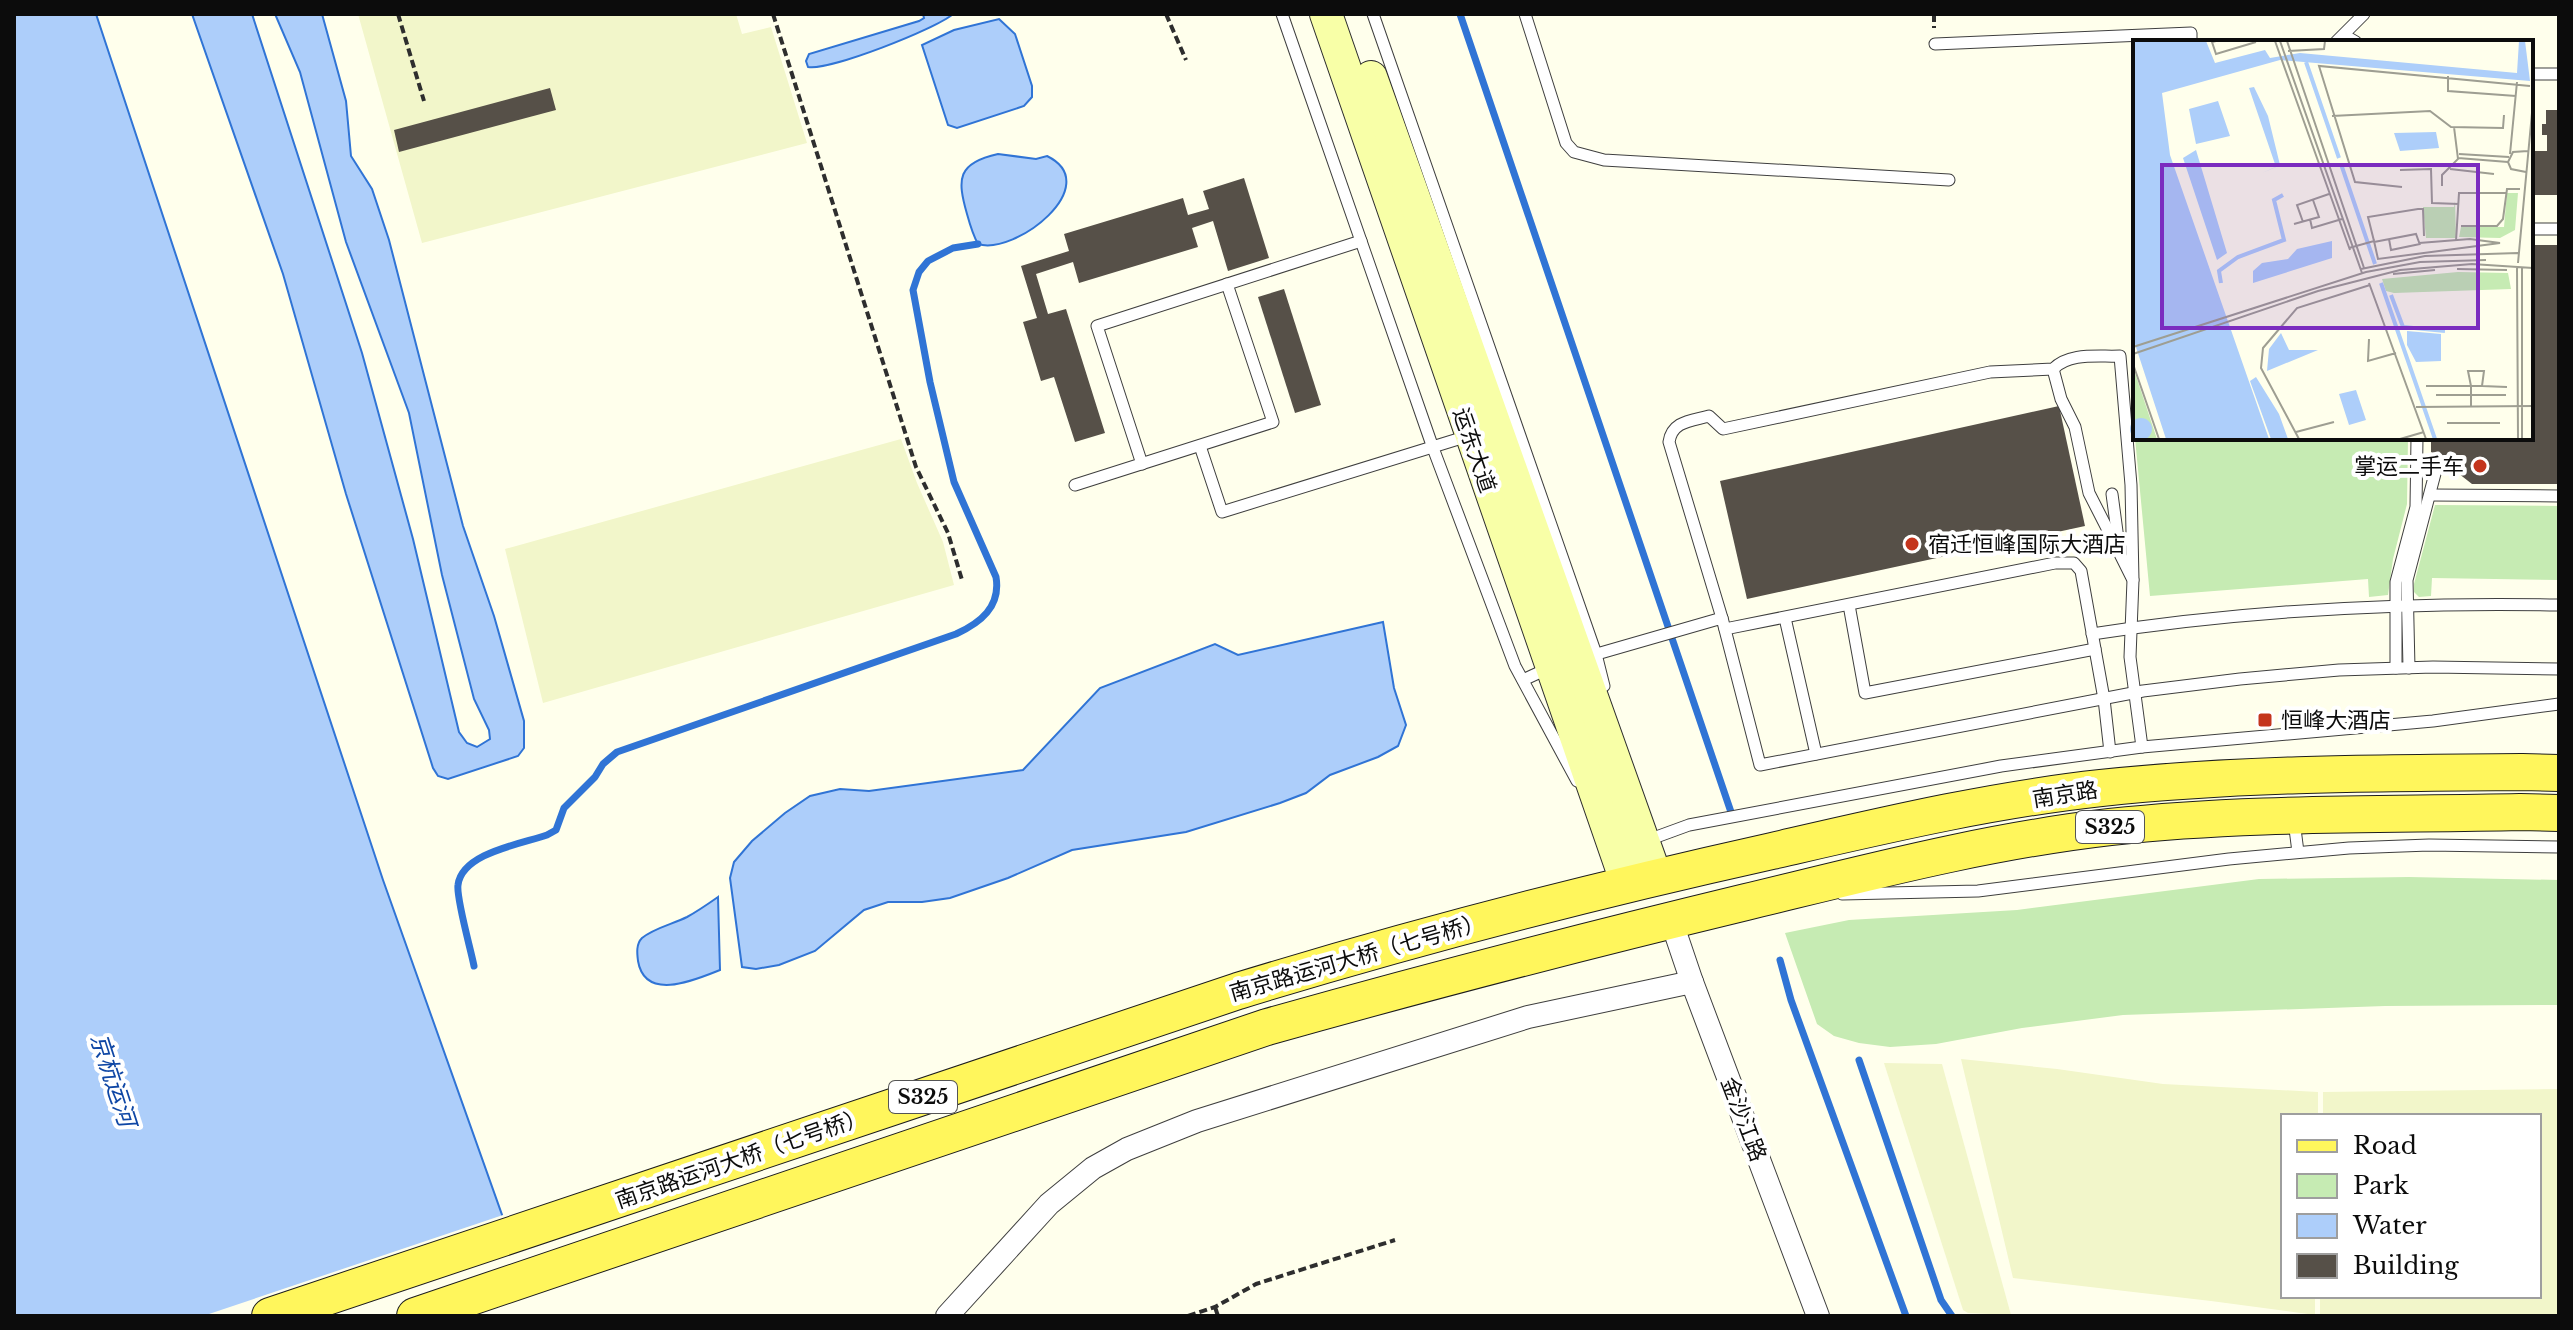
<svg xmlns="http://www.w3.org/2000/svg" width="2573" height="1330" font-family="'Libre Baskerville','Noto Sans SC',serif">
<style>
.farmland{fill:#f2f6ca}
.green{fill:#c6ebb3}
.water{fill:#adcefa;stroke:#3074d5;stroke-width:2}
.pier{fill:#ffffec}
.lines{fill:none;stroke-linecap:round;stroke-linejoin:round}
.stream{stroke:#3074d5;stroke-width:7}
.building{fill:#565048}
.service-casing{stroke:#3f3f3f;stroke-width:13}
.minor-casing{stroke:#3f3f3f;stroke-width:24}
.secondary-casing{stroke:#2e2e2e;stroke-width:34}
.primary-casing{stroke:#1d1d1d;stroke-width:38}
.path{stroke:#2e2e2e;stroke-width:4;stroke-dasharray:8 4;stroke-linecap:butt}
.service{stroke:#fff;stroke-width:11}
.minor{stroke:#fff;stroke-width:22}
.secondary{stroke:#f8ffa7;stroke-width:32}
.primary{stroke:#fff65c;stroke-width:36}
.poi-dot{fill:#c4351d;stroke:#fff;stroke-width:3}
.labels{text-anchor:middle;stroke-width:8;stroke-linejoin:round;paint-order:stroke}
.shield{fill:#fff;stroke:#555;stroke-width:2}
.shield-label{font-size:20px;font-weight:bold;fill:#0c0c0c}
.street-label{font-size:22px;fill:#0c0c0c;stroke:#fff}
.poi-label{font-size:22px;fill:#0c0c0c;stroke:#fff;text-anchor:start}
.water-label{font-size:24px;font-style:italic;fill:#0f47a5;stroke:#fff}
.inset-river{fill:none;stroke:#adcefa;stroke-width:4}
.inset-road{fill:none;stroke:#9e9e92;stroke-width:2}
.view{fill:#7b2cbf;fill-opacity:0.15;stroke:#7b2cbf;stroke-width:4}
.inset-edge{fill:none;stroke:#0c0c0c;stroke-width:4}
</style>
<rect width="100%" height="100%" fill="#ffffec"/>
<g class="farmland">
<polygon points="358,14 736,14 742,34 771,27 807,143 422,243"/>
<polygon points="901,439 917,483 943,542 954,585 543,703 505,549"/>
<polygon points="1961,1059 2057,1069 2163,1084 2318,1092 2318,1116 2283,1116 2283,1296 2315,1296 2315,1315 2211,1301 2013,1278"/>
<polygon points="1884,1063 1942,1064 2011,1315 1968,1313 1963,1310"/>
<polygon points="2559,1089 2559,1316 2320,1316 2320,1296 2539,1296 2539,1116 2323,1116 2323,1092"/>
</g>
<g class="green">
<polygon points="2135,438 2408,438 2407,504 2393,559 2388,595 2369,597 2368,579 2150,596"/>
<polygon points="2435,505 2559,506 2559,580 2432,578 2431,596 2419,597 2414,592 2414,584"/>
<polygon points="2409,877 2559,880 2559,1005 2385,1006 2123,1015 2022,1028 1936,1044 1890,1047 1859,1043 1834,1036 1817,1024 1785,933 1849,920 2017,910 2259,879"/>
</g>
<g class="water">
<polygon points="14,14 96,14 383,880 538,1316 14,1316"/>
<polygon points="192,14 252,14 362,353 413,539 459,732 467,743 477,747 490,739 489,730 474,699 442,575 409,413 346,242 300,72 275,14 322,14 346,101 351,156 372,189 389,240 463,526 494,616 524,721 524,748 518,756 448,779 438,776 433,768 346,494 283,274"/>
<path d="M 923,14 L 953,14 C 936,29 829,71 808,67 L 806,61 L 809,54 L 919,21 L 924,18 Z"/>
<polygon points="999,19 1015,34 1032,86 1032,97 1024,106 957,128 948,125 922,45 954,30"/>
<path d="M 998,154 L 1036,159 L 1047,156 C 1106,185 1015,256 978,244 C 973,235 970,225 967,214 C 957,179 957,163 998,154 Z"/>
<polygon points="1383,622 1394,688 1406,725 1398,746 1378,757 1330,775 1306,793 1280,803 1186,832 1072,850 1008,878 950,898 922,902 888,902 864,910 815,951 779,965 756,969 742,967 730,878 734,862 752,841 785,813 810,796 840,789 869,791 1023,770 1100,688 1215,644 1238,655"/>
<path d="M 718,897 L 720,970 C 695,980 645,1002 638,961 C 637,953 636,944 642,938 C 654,928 673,924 687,917 C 698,911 708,904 718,897 Z"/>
</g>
<polygon class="pier" points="506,1214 542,1316 203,1316"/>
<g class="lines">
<g class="stream">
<polyline points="1460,14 1732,815"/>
<polyline points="1780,960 1791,1000 1906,1316"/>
<path d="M 474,966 C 471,950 456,898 458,885 C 462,853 521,844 547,835 L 556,830 L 564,808 L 595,777 L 603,764 L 617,752 L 956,634 C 980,623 1001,607 996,577 L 954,482 L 930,382 L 913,290 L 919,272 L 928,261 L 953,248 L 978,244"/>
<polyline points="1859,1060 1941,1300 1952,1316"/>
</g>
</g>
<g class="building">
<polygon points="550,88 556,110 399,152 394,130"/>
<polygon points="2546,110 2559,110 2559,195 2531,195 2531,151 2547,151 2547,135 2542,135 2542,124 2546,124"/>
<polygon points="1244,178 1269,258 1228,271 1213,221 1192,228 1198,247 1079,283 1073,262 1036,274 1048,314 1066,309 1105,433 1075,442 1054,377 1041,381 1023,322 1037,318 1021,266 1069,251 1064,234 1183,198 1188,215 1209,209 1203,191"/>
<polygon points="2531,245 2559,245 2559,484 2472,484 2431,452 2431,438 2531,438"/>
<polygon points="1284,289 1321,405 1295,413 1258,297"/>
<polygon points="2059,406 2085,526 1747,599 1720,481"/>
</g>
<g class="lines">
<g class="service-casing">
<g id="service">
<polyline points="1282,14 1433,448 1515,666 1577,781"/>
<polyline points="1373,14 1596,654 1604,686"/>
<polyline points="1525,14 1566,143 1574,152 1604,160 1949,180"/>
<polyline points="2344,35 2356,42"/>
<polyline points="2336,42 2364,14"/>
<polyline points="1935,44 2191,33 2191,42"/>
<polyline points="2531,74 2559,74"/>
<polyline points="2531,229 2559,229"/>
<polyline points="2053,369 2061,399 2075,427 2089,493 2115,544"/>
<polyline points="1200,446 1222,512 1468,436"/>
<polyline points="1142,464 1097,326 1361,241"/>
<polyline points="1075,485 1273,422 1227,284"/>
<polyline points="2112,494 2120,554 2133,580 2130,657 2142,747"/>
<polyline points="2431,495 2559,496"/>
<polyline points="1849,605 1865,693 2095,649"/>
<path d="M 1722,618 L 1669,442 C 1672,421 1691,421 1709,416 L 1723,429 L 1990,372 L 2053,369 C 2070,352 2098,357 2120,356 L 2131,485 L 2133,580"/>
<polyline points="1785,618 1816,754"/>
<polyline points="1725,629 2055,563 2074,563 2081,571 2104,699 2110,752"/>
<path d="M 2092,634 C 2247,610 2403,602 2559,605"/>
<polyline points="1583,658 1722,618 1760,765 2143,691 2240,679 2339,670 2433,667 2559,669"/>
<polyline points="2396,668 2396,582 2416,507 2417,438"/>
<polyline points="2409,668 2407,580 2437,466"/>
<polyline points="1523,680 1551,667"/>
<polyline points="2294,821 2298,852"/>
<polyline points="1648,840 1689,825 2001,766 2142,747 2433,721 2559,704"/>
<polyline points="1842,894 1978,891 2229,859 2349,848 2429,845 2559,847"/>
</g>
</g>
<g class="minor-casing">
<g id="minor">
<polyline points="1671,920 1692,982 1818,1316"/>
<polyline points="947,1316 1049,1204 1093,1168 1127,1149 1197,1121 1528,1017 1692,982"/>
</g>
</g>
<g class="secondary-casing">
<g id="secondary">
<polyline points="1326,14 1627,884"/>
<polyline points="1371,77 1656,877"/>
</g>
</g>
<g class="primary-casing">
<g id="primary">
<path d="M 270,1316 L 1238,991 C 1414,937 1592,891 1772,851 C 1881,826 1990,800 2101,788 C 2241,773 2381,773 2522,772 L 2559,773"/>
<path d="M 415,1316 L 1267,1027 C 1426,982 1585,941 1746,902 C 1866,873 1987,841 2110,827 C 2246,812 2384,815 2520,812 L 2559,813"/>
</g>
</g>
<g class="path">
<polyline points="398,14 424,101"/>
<polyline points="773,14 916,467 948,533 962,580"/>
<polyline points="1166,14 1186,60"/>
<polyline points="1934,14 1934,28"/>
<polyline points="1215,1307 1218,1316"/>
<polyline points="1188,1316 1215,1307 1256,1284 1395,1240"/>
</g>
<use href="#service" class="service"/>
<use href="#minor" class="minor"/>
<use href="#secondary" class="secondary"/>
<use href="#primary" class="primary"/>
</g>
<g class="poi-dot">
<circle cx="2480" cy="466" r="8"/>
<circle cx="1912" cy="544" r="8"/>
<rect x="2257" y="712" width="16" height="16" rx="4"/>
</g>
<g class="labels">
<g class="shield">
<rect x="2076" y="811" width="68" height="32" rx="6"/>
<rect x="889" y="1081" width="68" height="32" rx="6"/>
</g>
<g class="shield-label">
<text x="2110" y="834">S325</text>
<text x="923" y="1104">S325</text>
</g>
<g class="street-label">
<text transform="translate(1475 450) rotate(71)" y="8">运东大道</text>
<text transform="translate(2065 794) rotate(-9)" y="8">南京路</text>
<text transform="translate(1357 957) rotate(-16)" y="8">南京路运河大桥（七号桥）</text>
<text transform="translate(1744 1119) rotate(69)" y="8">金沙江路</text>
<text transform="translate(741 1158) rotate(-19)" y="8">南京路运河大桥（七号桥）</text>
</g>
<g class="poi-label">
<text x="2464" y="474" text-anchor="end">掌运二手车</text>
<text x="1928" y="552">宿迁恒峰国际大酒店</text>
<text x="2281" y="728">恒峰大酒店</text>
</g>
<g class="water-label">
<text transform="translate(113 1080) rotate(72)" y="8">京杭运河</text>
</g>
</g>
<g transform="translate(2133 40)">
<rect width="400" height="400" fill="#ffffec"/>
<path d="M 374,153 L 385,153 L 382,190 L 367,198 L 326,197 L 328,187 L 371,187 ZM 322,161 L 323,198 L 293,198 L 290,167 L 321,167 ZM 325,232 L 375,233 L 378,249 L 261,253 L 253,251 L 249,239 ZM 0,327 L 24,399 L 0,399 Z" fill="#c6ebb3"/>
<path d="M 0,1 L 73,1 L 82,23 L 132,10 L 137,18 L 167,13 L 384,33 L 386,1 L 392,1 L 397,41 L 147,20 L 29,53 L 37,115 L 136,399 L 33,399 L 0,298 ZM 121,47 L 135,76 L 147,125 L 129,133 L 143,127 L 116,48 ZM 85,61 L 97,96 L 63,104 L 56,69 ZM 303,92 L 306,108 L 267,111 L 261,93 ZM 63,110 L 94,213 L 84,220 L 50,118 ZM 199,201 L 199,218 L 120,243 L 120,231 L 129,223 L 155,219 L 164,209 ZM 274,291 L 308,294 L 308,321 L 283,322 L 274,305 ZM 148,293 L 156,310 L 185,310 L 134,331 L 136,309 ZM 123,337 L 146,374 L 155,399 L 138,399 L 117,341 ZM 223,350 L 233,380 L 216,385 L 206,354 ZM-3 389a11 11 0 1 1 22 0a11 11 0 1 1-22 0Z" fill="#adcefa"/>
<path class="inset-river" d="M 173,22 L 206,118M 208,124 L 242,224M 88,243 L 86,231 L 105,217 L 151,200 L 141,160 L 150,155M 248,243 L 302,399M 258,255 L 270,287 L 312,291"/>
<path class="inset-road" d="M 83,1 L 79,2 L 83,14 L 123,2M 142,1 L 217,210M 147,1 L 229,233M 154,1 L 231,228M 155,11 L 191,9 L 192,1M 315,36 L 315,51 L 383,56M 199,76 L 297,71 L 318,87 L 370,88 L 371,75M 326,114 L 376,117M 377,114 L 384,42M 325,118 L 375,122M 317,129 L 361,134M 267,130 L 298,129 L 299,163 L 326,164M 393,132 L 378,129 L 375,122 L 380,112 L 395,111M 309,146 L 309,135 L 325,119 L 321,87M 269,147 L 222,142 L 186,26 L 397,46M 177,179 L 179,188 L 209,179M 170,182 L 164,165 L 196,154M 161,184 L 186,177 L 180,160M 328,186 L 364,186 L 370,179 L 374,149 L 387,149M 256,199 L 258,210 L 287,204M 241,201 L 235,177 L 285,169 L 290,169 L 291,196M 323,201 L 326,153 L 373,153M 241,202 L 283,194 L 287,205M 216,208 L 241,201 L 245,219 L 367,203 L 337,199 L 286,203M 385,223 L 400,62M 384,227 L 385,399M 389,227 L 389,399M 228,229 L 292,216 L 385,213M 324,229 L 374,230M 260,234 L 302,230M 236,243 L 293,399M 236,299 L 235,321 L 263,313M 0,307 L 233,232 L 287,222 L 353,220M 0,314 L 185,251 L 267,230 L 339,224 L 400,228M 0,324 L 26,399M 293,346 L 349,346 L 351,331 L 335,331 L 338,346 L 338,366M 349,346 L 374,347M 303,355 L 373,355M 283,367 L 400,366M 314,383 L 367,383M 163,392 L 201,382M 166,399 L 128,328 L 130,308 L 164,268 L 237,245M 267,399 L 291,392"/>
<path class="view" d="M 29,125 L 345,125 L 345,288 L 29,288 Z"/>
<rect width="400" height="400" class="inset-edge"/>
</g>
<rect width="2573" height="1330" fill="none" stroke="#0c0c0c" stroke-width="32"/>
<rect x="2281" y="1114" width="260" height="184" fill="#ffffff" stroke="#9e9e9e" stroke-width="2"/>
<rect x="2297" y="1140" width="40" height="12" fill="#fff65c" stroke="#9e9e9e" stroke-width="2"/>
<text x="2353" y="1154" font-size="24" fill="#0c0c0c">Road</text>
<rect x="2297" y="1174" width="40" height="24" fill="#c6ebb3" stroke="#9e9e9e" stroke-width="2"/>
<text x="2353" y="1194" font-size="24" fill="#0c0c0c">Park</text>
<rect x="2297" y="1214" width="40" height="24" fill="#adcefa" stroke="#9e9e9e" stroke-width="2"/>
<text x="2353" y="1234" font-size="24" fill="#0c0c0c">Water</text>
<rect x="2297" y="1254" width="40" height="24" fill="#565048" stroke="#9e9e9e" stroke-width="2"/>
<text x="2353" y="1274" font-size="24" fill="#0c0c0c">Building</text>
</svg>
